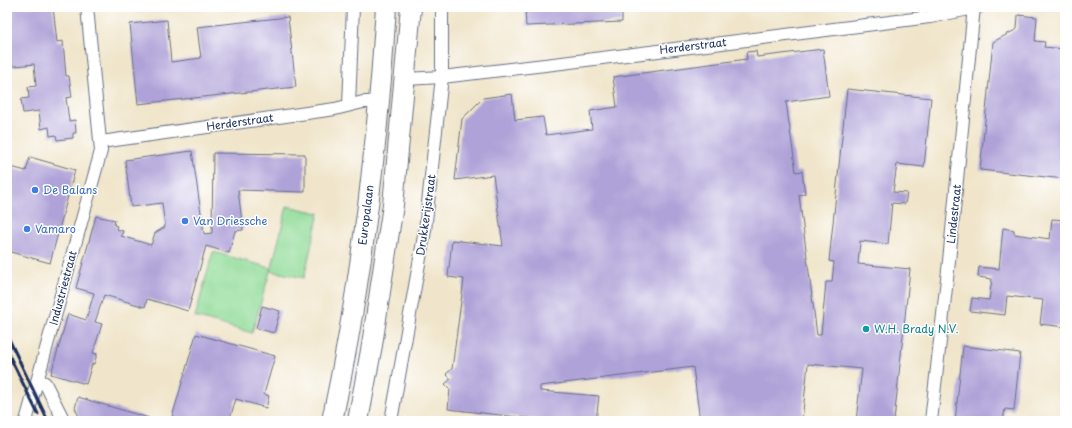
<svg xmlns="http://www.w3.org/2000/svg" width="1072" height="428" font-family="'Playpen Sans',sans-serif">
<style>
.green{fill:#91db98;stroke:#56857b}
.building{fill:#afa2d8}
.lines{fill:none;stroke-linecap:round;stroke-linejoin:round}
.minor-casing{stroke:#666f84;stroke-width:14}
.trunk-casing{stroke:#666f84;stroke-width:22}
.minor{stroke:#fff;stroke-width:12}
.trunk{stroke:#fff;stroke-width:20}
.rail{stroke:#1b2f5e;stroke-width:3}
.shop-dot{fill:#3f7fe0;stroke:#fff;stroke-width:1.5}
.culture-dot{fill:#0f9aa8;stroke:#fff;stroke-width:1.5}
.labels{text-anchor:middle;stroke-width:3;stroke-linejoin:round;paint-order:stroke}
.street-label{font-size:11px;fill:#1b2f5e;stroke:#fff}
.shop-label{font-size:11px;fill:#366cbe;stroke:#fff;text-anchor:start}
.culture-label{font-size:11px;fill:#0d838f;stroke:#fff;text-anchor:start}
</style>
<rect width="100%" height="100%" fill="#fff"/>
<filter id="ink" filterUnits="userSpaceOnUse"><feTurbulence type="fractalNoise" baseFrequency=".025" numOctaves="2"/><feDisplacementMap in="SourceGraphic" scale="8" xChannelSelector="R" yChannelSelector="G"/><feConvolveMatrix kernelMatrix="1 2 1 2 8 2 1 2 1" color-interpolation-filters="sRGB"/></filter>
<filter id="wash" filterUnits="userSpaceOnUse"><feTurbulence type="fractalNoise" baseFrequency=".012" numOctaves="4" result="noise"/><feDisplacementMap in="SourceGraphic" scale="16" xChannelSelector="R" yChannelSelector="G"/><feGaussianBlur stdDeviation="0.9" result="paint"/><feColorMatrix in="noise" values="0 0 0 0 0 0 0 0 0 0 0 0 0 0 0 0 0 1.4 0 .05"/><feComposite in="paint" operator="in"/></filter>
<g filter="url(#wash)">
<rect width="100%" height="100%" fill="#f0e5ca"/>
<g class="green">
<polygon points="287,206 319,213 304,278 271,271"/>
<polygon points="213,252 271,268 252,333 195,317"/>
</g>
<g id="blocks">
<g class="building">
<polygon points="7,7 53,7 57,42 63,41 66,76 69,76 72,97 66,98 69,121 75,120 76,133 73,133 73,138 57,140 56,135 50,136 49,127 41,129 39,111 23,113 21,99 29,98 28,87 36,86 34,64 7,67"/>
<polygon points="525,7 622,7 622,22 526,26"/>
<polygon points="1018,15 1037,17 1035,41 1045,42 1044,47 1065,49 1065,179 980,170 993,42 1017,29"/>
<polygon points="288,17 296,87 138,104 130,24 167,20 171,62 201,58 197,27"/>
<polygon points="823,49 829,96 786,102 796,172 802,171 805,194 799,195 817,335 821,335 826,282 832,282 834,262 829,261 847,89 931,98 924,167 897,164 893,192 907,193 905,204 892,203 888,244 860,241 858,264 910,269 894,421 856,421 862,369 808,364 802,421 700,421 693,367 540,386 540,391 599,396 596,421 552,421 448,409 450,389 445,384 451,379 446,374 452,369 464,279 448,277 452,240 503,246 493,175 455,180 462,119 483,98 512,94 515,120 543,117 546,135 592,129 590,111 617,107 613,77 747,59 746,52 756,51 757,57"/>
<polygon points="192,151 204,234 212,233 213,153 305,154 305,192 238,190 243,230 235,231 229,253 206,246 188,311 147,299 145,307 104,295 95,322 102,324 93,353 97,354 94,364 92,364 86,384 51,374 68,314 86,320 94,293 76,288 96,216 115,220 114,225 117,226 116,229 123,231 121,236 151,245 155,233 165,227 162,203 131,207 125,160"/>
<polygon points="30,157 75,170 50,263 7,251 7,166 26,171"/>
<polygon points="1052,219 1065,220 1065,327 1040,324 1043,300 1007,296 1005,315 970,311 972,298 989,300 992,279 978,277 979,267 999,269 1003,228 1014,230 1014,234 1050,239"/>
<polygon points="262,306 280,311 274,333 256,328"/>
<polygon points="196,334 275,356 264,394 269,396 266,408 236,399 229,421 171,421"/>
<polygon points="963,346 1020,353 1014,410 1005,409 1003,421 955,421"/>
<polygon points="78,397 149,418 149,421 81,421 75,408"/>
</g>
</g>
</g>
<g filter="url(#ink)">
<use href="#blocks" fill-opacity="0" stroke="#666f84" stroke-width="1"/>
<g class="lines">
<g class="minor-casing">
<g id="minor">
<polyline points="405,79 442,77 562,63 930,17 979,7"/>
<polyline points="349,105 353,7"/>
<polyline points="101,142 335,109 363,102 379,102"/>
<polyline points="39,380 45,383 64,421"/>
<polyline points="26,421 101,151 87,7"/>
<polyline points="391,421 425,230 442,77 442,7"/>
<polyline points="931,421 949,261 974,7"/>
</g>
</g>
<g class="trunk-casing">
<g id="trunk">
<path d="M 332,421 C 361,285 378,146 386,7"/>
<polyline points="358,421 372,345 393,205 411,7"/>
</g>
</g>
<use href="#minor" class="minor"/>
<use href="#trunk" class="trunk"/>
<g class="rail">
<polyline points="7,335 48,421"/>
<polyline points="7,351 38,414"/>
</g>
</g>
</g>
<g class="shop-dot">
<circle cx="35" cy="190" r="4"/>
<circle cx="185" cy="221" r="4"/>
<circle cx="27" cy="229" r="4"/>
</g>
<circle class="culture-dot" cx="866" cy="329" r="4"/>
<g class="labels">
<g class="street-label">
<text transform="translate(693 46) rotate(-7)" y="4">Herderstraat</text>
<text transform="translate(240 122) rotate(-8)" y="4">Herderstraat</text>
<text transform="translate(954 214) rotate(-84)" y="4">Lindestraat</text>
<text transform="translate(366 215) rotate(-83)" y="4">Europalaan</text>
<text transform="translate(426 215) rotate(-82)" y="4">Drukkerijstraat</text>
<text transform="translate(63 288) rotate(-75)" y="4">Industriestraat</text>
</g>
<g class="shop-label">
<text x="43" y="194">De Balans</text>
<text x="193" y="225">Van Driessche</text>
<text x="35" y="233">Vamaro</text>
</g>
<g class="culture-label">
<text x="874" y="333">W.H. Brady N.V.</text>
</g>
</g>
<rect width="1072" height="428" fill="none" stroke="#fff" stroke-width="24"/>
</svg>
